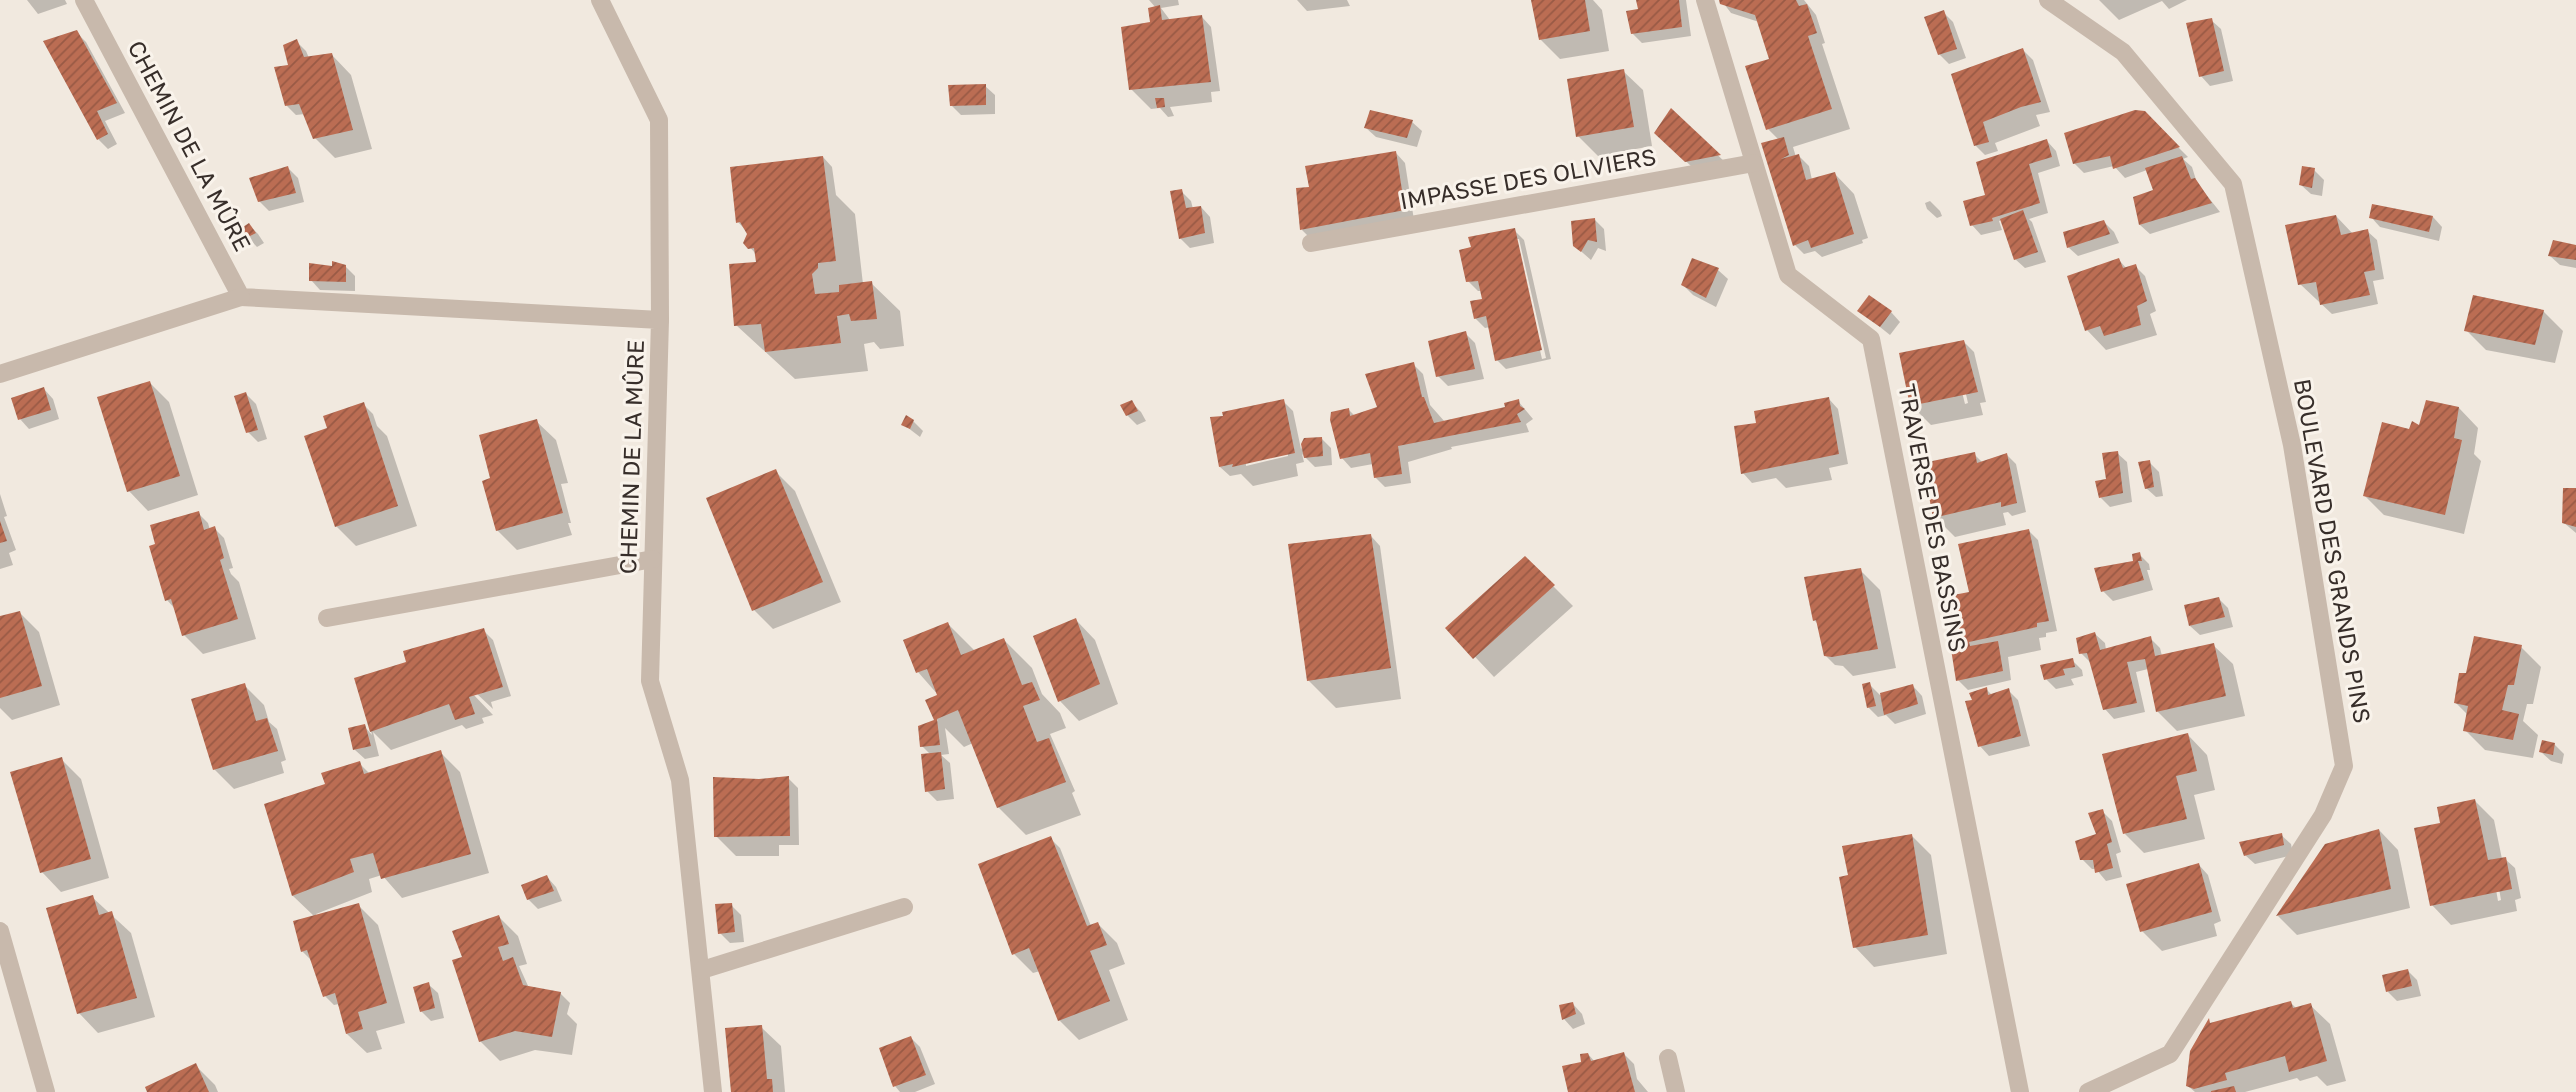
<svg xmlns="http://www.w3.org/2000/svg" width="2576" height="1092" font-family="'Golos Text',sans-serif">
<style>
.shadow{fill:#0003;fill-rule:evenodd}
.building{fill:url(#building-hatch)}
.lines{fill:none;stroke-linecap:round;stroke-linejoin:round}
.service{stroke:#c8b9ac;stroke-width:18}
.minor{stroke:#c8b9ac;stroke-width:18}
.labels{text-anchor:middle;stroke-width:6;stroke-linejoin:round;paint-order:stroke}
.street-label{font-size:23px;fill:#372e2a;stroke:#f9f3eb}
</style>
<defs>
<pattern id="building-hatch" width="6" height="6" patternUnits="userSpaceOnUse" patternTransform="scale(1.75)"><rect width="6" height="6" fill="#bb6d53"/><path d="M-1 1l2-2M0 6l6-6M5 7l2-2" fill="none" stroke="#995a45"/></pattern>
</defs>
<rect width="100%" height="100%" fill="#f1e9df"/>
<g class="shadow">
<polygon points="27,0 65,0 67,4 38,14"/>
<polygon points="1149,0 1178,0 1179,5 1161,8 1170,20 1202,17 1211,27 1220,91 1211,92 1212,102 1170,107 1174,116 1168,117 1160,108 1151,109 1131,89 1156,8"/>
<polygon points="1297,0 1347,0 1350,6 1307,11"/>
<polygon points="1533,0 1593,0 1602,10 1609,51 1560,59 1540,39"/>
<polygon points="1638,0 1686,0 1691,36 1642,43 1632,33 1640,11"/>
<polygon points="1721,0 1804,0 1816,15 1825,43 1822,44 1850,129 1793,147 1796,157 1799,156 1809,166 1812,180 1835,174 1854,194 1868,238 1862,240 1863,243 1822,257 1815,251 1804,254 1795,245 1763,144 1779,140 1768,129 1771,60 1759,22 1731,13"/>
<polygon points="2187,0 2169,9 2162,1 2119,20 2099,0"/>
<polygon points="1943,12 1953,22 1966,58 1949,64 1939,54"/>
<polygon points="2211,20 2221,29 2233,81 2210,86 2201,76"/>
<polygon points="76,32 86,42 125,113 105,121 117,144 108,149 98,139"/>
<polygon points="296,41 306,51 309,58 332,55 351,75 372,149 335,158 315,138 305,114 296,115 287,106"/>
<polygon points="2023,50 2033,60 2050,112 2036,115 2040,126 1995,143 1998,151 1985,155 1976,146 1971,125"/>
<polygon points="1623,71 1643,90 1652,146 1598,156 1578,136"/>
<polygon points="985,86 995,95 995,114 961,115 951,105"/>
<polygon points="1672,111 1728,165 1696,171 1656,132"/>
<polygon points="1371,112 1412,122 1422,131 1417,147 1376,137 1366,128"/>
<polygon points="2144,113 2188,157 2183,159 2192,167 2197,183 2220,212 2150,234 2140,225 2135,198 2155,191 2147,170 2125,178 2114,166 2084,173 2074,163"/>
<polygon points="2047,141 2056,151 2060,166 2038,173 2048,213 2029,219 2032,222 2046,262 2025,268 2015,259 2002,220 1999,221 2002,230 1981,235 1972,225 1987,197"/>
<polygon points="1396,153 1405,163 1414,220 1311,239 1302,230"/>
<polygon points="823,157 832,167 836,195 855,214 863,284 871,283 900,311 904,346 880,349 874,342 864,344 868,371 795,379 736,325 758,263 756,254 745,242 749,234 738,222"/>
<polygon points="288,168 298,178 304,202 269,211 259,201"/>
<polygon points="2314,170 2324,180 2322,196 2311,194 2301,185"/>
<polygon points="1181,191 1191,201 1193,209 1201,207 1210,217 1214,243 1190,248 1180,238"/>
<polygon points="1930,201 1940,211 1942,216 1937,218 1927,209 1925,203"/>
<polygon points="2336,216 2353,234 2367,231 2377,240 2384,279 2373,281 2378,304 2332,314 2300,284"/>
<polygon points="2371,217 2433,217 2442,227 2439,241 2380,227"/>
<polygon points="1594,219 1604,229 1606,251 1598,248 1591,260 1575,246"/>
<polygon points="2104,222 2114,232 2119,243 2078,256 2068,247"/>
<polygon points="249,225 258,234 264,243 257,247 248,237"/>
<path d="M 1514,230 L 1524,240 L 1551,359 L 1506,369 L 1497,360 L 1490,327 L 1485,328 L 1475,318 L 1484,300 L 1482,291 L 1478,291 L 1468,281 ZM 1515,239 L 1519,239 L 1546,358 L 1542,359 Z"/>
<polygon points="2576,246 2576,268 2560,265 2550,256"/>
<polygon points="2119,260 2127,269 2135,266 2145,276 2156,311 2150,314 2157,335 2106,350 2087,330"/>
<polygon points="345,266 355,276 355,291 320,290 311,280 333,268"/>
<polygon points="1718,270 1728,279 1716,307 1693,295 1683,285"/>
<polygon points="1860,311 1891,312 1900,322 1890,335"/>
<polygon points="2543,311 2563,331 2555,363 2486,350 2466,330"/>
<polygon points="1465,333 1475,343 1484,379 1448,386 1438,376"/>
<path d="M 1964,342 L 1974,352 L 1986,402 L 1980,403 L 1983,415 L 1931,425 L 1911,405 ZM 1955,364 L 1959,364 L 1968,403 L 1965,404 Z"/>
<polygon points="1413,364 1423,374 1430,405 1445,422 1507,408 1518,401 1533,419 1526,424 1529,432 1451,447 1452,449 1408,462 1411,483 1385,487 1375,477 1373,464 1351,468 1342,458 1349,410 1355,416 1379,408"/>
<polygon points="150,383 169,402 198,495 148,511 129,491"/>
<polygon points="44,389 53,399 59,419 29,429 20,419"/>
<polygon points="246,394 256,404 267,439 258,442 248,432"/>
<polygon points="1829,399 1838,409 1848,464 1829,468 1832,480 1786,488 1776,478 1752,483 1743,473 1758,424"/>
<path d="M 1283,401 L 1293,411 L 1301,449 L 1306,439 L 1322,439 L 1331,448 L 1332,465 L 1315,467 L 1302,454 L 1304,462 L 1296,464 L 1298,476 L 1253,486 L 1241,474 L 1230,476 L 1220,467 L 1225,417 ZM 1288,453 L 1288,456 L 1246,466 L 1246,462 Z"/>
<polygon points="1131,402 1141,412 1146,421 1137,425 1127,415"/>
<polygon points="363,404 373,414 377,426 387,436 417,526 356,546 336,526"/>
<polygon points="2459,408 2478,428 2474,454 2481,461 2464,534 2384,515 2365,496 2410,431"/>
<polygon points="536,421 556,440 568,483 561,484 571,523 568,523 572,535 517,550 497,530 492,479"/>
<polygon points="913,421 923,431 920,437 903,424"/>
<polygon points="2117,453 2127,462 2132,502 2110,507 2101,498"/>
<polygon points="1974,454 1983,463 2007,455 2016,464 2026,512 2012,516 2008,512 2003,513 2006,525 1955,537 1935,517"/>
<polygon points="2149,462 2159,472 2163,496 2156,497 2146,488"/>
<polygon points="775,471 795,491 841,602 773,629 754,610"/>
<polygon points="2576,490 2576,533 2563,522"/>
<polygon points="0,494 7,516 4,517 16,550 9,553 13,565 0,569"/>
<polygon points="198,513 208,523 210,530 214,528 224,538 233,568 229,569 231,574 239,582 256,639 203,654 184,635 176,610 167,600"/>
<polygon points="2029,531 2038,540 2057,631 2046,633 2046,637 2039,638 2041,650 2008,657 2011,680 1968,690 1958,680 1971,593"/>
<polygon points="1371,536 1380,546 1401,699 1336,708 1308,680"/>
<polygon points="2139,554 2149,564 2150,570 2147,570 2153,590 2113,601 2103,591 2135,562"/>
<polygon points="1525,558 1573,606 1494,677 1448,628"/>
<polygon points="1860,570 1880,590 1896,668 1853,676 1843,666 1835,665 1825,655 1819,625 1814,620"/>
<polygon points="2218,598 2228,608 2233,627 2200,635 2190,626"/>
<polygon points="20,613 39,632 60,705 12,720 0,708 0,618"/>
<polygon points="1076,620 1095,640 1118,704 1079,721 1060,701"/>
<polygon points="948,624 975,651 1004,640 1032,668 1042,694 1060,713 1066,728 1050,734 1075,791 1072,793 1081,815 1026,835 998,807 973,743 964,747 945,728 949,754 941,755 950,763 954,799 937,801 927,791 931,755 922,746 920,727 938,721 936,719 939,696 918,672"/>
<polygon points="483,630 493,640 511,696 491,702 493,709 476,693 472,693 493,715 482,718 484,723 466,729 462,725 391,750 373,732 379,756 365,759 355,750 364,726 372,735 356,679 408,663"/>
<polygon points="2095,634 2105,643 2106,650 2150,638 2160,648 2162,656 2213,645 2233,664 2245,716 2177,731 2157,711 2148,669 2136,672 2145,712 2114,719 2105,709 2091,663 2081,653"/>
<polygon points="2521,647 2541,667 2533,704 2527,704 2523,721 2538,735 2533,758 2485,750 2465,730 2468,715 2455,702 2468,675"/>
<polygon points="2072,660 2082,670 2083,676 2071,679 2074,685 2056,689 2046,679"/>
<polygon points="1869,684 1880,695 1913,686 1922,696 1926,714 1895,724 1886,715 1878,717 1868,707"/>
<polygon points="244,685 264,705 269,722 277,729 286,760 281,762 284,773 234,789 214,769"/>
<polygon points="1986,689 1992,695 2008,690 2018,700 2030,746 1989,756 1980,746"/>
<polygon points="2188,735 2207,755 2215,790 2194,795 2205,839 2144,853 2125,834"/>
<polygon points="2554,744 2564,754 2562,764 2551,761 2541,752"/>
<polygon points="440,752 460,772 489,873 402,898 382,875 369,879 372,892 316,914 317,916 358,905 378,925 405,1023 376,1031 382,1049 367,1053 347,1034 339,1004 334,1005 325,996 313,962 302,951 315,917 293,896 266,805 328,785 359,763 370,774"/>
<polygon points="61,759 81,779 109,878 61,892 42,872"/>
<polygon points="788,778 798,788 799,845 779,845 779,856 736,856 716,836 759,780"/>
<path d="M 2475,801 L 2494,820 L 2502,859 L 2505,859 L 2515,868 L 2521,898 L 2515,900 L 2517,911 L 2451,925 L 2432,905 L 2442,825 ZM 2493,872 L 2497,877 L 2501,900 L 2498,901 Z"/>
<polygon points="2102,811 2112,821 2121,852 2116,854 2122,877 2106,881 2096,869 2092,869 2082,859 2098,835"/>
<polygon points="2379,830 2398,850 2410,908 2297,935 2278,916 2326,845"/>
<polygon points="2281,835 2291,844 2293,855 2255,864 2245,855"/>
<polygon points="1912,836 1931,855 1947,954 1874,967 1855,947 1850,877"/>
<polygon points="1050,838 1060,848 1091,926 1098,924 1117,943 1125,964 1109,970 1128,1020 1079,1040 1059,1020 1040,971 1033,973 1014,954"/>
<polygon points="2199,865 2208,875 2221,921 2214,924 2217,936 2162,951 2142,931"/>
<polygon points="547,877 556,887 562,901 538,909 528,899"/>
<polygon points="92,897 131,933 155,1017 98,1033 79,1013"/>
<polygon points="731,905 741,915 744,942 730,943 720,933"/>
<polygon points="499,917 518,936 527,964 519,966 529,988 560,993 570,1003 567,1014 577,1024 572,1055 535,1050 500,1061 480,1041 464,958"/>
<polygon points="2408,971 2417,980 2421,996 2397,1001 2388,992"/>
<polygon points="428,984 438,993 444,1018 431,1021 421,1011"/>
<polygon points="2291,1003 2297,1009 2310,1005 2330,1024 2346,1081 2327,1086 2317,1076 2300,1081 2297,1078 2245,1092 2195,1092 2188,1086 2211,1024"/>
<polygon points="1573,1004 1582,1014 1585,1024 1573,1029 1564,1019"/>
<polygon points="761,1027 781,1046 785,1092 733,1092"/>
<polygon points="911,1038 920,1047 935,1084 915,1092 900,1092 895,1086 881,1049"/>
<polygon points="1588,1054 1595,1062 1624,1054 1634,1064 1637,1079 1648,1092 1570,1092"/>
<polygon points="195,1065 215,1085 218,1092 149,1092"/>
</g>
<g class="building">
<polygon points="1531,0 1585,0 1590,31 1539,40"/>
<polygon points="1636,0 1679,0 1682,27 1631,34 1626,11 1638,9"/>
<polygon points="1719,0 1796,0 1799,6 1807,4 1817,33 1808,36 1832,109 1766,130 1745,66 1769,59 1755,15 1720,4"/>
<polygon points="1160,5 1162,20 1202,15 1211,82 1129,90 1121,27 1150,22 1148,8"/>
<polygon points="1944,10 1957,49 1938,55 1924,17"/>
<polygon points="2212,18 2224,71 2199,77 2186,23"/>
<polygon points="77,30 117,103 97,111 108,134 97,140 43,41"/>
<polygon points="297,39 304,57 332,53 353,130 313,139 299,104 285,106 274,67 288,65 283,45"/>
<polygon points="2023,48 2041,102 2021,107 1983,122 1989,142 1974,146 1951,74"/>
<polygon points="1624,69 1634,127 1576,137 1567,79"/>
<polygon points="986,84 986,105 950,106 948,85"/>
<polygon points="1155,98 1164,98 1165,107 1157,108"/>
<polygon points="1671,108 1721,155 1685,162 1654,133"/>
<polygon points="1370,110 1413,120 1407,138 1364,128"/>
<polygon points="2135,110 2145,111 2180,147 2113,169 2110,156 2073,164 2064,133"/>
<polygon points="1784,137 1789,155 1781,159 1799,154 1806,180 1835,172 1854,234 1811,248 1808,240 1793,246 1761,143"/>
<polygon points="2047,139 2052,157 2029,164 2040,203 1992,218 1993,221 1970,226 1963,201 1985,195 1976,162"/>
<polygon points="1396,151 1405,210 1300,230 1296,188 1309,187 1305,166"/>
<polygon points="823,156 836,261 818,263 818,268 812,274 815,294 839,292 839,285 872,281 877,319 851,321 849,314 837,316 841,343 765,352 761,324 734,326 729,264 756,262 754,248 748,249 743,243 747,234 740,222 736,223 730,167"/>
<polygon points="2182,156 2191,179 2195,178 2212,203 2139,225 2133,197 2153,190 2145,168"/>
<polygon points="288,166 296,193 258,202 249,178"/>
<polygon points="2302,166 2315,168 2312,188 2299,185"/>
<polygon points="1182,189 1186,208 1201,206 1205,233 1179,239 1170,191"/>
<polygon points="2372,204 2433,216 2429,232 2369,218"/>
<polygon points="2023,210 2038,252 2014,260 2000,219"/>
<polygon points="2336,215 2341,235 2368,229 2375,270 2364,272 2370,295 2320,305 2316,282 2298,285 2285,225"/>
<polygon points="1595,218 1597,242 1588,240 1581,252 1573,246 1571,221"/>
<polygon points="2104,220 2110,234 2067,248 2063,232"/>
<polygon points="249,223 256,233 246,238 240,229"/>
<polygon points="1515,228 1542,350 1495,361 1486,316 1474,319 1470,301 1482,299 1478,281 1466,282 1459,250 1471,247 1468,237"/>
<polygon points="2553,240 2576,245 2576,260 2548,256"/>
<polygon points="1692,258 1719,268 1706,298 1681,285"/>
<polygon points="2119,258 2123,268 2136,264 2147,301 2137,306 2141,325 2104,336 2100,326 2085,331 2067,276"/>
<polygon points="332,261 346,265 346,282 309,281 309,263 332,266"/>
<polygon points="1869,295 1892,311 1880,327 1857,311"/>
<polygon points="2473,295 2544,310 2535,345 2464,331"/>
<polygon points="1466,331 1475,369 1436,377 1428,341"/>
<polygon points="1964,340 1978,392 1910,406 1899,353"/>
<polygon points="1414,362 1422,397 1424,397 1434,423 1505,407 1504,403 1519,399 1520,406 1525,409 1517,414 1521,422 1398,446 1402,474 1374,478 1370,453 1340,459 1330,420 1331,412 1349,408 1350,416 1377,407 1365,374"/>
<polygon points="150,381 180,476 127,492 97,397"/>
<polygon points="44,387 51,410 18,420 11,398"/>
<polygon points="246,392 258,430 246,433 234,396"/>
<polygon points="1829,397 1839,454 1741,474 1734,426 1756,423 1754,411"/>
<polygon points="1284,399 1295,453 1232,467 1233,464 1219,467 1210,417 1223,416 1222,412"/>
<polygon points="1132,400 1138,411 1126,416 1120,405"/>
<polygon points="2426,400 2459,407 2454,438 2462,440 2445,515 2363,496 2382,422 2409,429 2412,421 2419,425"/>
<polygon points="364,402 398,506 335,527 304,436 327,428 323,416"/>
<polygon points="906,415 914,420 910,429 901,425"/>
<polygon points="537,419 563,513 496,531 482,481 490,478 479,435"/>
<polygon points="1322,437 1323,456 1304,458 1301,444 1304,438"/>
<polygon points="2118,451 2123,493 2099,498 2095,481 2106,479 2102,453"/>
<polygon points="1975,452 1977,463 2007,453 2017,503 2001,507 2001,502 1933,518 1923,463"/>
<polygon points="2150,460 2154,487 2145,489 2138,462"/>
<polygon points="776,469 823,582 752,611 706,498"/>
<polygon points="2563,488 2576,488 2576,527 2562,523"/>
<polygon points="199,511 204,530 215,526 224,558 220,560 238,619 182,636 171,599 165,601 149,546 155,544 150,525"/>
<polygon points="0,521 7,541 0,543"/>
<polygon points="2029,529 2049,621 2037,623 2037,627 1969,642 1970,646 1998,641 2003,671 1956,681 1951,649 1953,649 1943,597 1969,592 1958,544"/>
<polygon points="1371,534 1391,668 1307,681 1288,544"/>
<polygon points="2140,552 2142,561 2138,561 2144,580 2101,592 2094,568 2133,561 2132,554"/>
<polygon points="1525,556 1555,585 1473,659 1445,628"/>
<polygon points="1861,568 1878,649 1832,657 1824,656 1816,620 1813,621 1804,577"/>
<polygon points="2219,597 2225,617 2189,626 2184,605"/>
<polygon points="20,611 42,686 0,698 0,616"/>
<polygon points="1076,618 1100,684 1058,702 1033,636"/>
<polygon points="948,622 961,655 1004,638 1022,685 1032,682 1040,700 1023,706 1037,742 1049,738 1066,782 997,808 958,710 937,719 940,745 920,747 918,726 934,720 925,700 937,695 927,669 916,673 903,640"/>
<polygon points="484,628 503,687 469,697 475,714 455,720 449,704 370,732 354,678 406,662 403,651"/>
<polygon points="2095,632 2100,650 2151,636 2155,656 2214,643 2226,696 2156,712 2145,659 2127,662 2137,703 2103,710 2087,653 2079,654 2076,638"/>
<polygon points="2474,636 2522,645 2514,685 2508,685 2502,710 2519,714 2513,740 2463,731 2468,706 2454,703 2459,673 2466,673"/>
<polygon points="2073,658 2075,667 2063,669 2065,675 2044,680 2040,665"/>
<polygon points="1870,682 1876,706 1867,708 1862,684"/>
<polygon points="245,683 256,721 267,718 278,751 213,770 191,699"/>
<polygon points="1913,684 1918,704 1884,715 1880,693"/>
<polygon points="1987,687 1988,695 2009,688 2021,736 1978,747 1965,701 1972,700 1969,693"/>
<polygon points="365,724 371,746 353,750 348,728"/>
<polygon points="2188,733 2197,771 2176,776 2187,819 2123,834 2102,754"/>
<polygon points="2542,740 2555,743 2553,755 2539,752"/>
<polygon points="441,750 471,854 381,879 373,853 350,859 354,872 292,896 264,804 325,784 321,773 360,761 364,774"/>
<polygon points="941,752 945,789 925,792 921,754"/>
<polygon points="62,757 91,859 40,873 10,772"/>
<polygon points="789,776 790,836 714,837 713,777 759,779"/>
<polygon points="2475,799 2488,860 2506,857 2512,889 2430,906 2414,828 2440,823 2437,807"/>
<polygon points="2103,809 2112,842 2107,844 2113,868 2095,873 2093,860 2080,860 2075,841 2096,834 2088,813"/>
<polygon points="2379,829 2391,889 2276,916 2325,844"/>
<polygon points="2282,833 2284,845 2244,856 2239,842"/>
<polygon points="1912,834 1928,935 1853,948 1839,877 1848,875 1842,846"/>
<polygon points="1051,836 1087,926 1098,922 1107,945 1090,951 1110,1001 1058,1021 1029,948 1012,955 978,864"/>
<polygon points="2199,863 2212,912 2140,932 2126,884"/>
<polygon points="547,875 554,891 527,900 521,885"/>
<polygon points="93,895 99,915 112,911 137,998 77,1014 46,908"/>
<polygon points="359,903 387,1003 358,1012 363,1029 346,1034 335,993 323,997 307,950 301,952 293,921"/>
<polygon points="732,903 735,932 718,934 715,904"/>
<polygon points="499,915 509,944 498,947 503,961 513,957 523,985 561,992 552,1037 515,1031 479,1042 452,960 462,957 452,931"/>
<polygon points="2408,969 2412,986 2386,992 2382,975"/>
<polygon points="429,982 435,1008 420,1012 413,987"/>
<polygon points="2291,1001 2293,1008 2311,1003 2327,1061 2289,1072 2285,1056 2225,1073 2227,1080 2194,1089 2186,1086 2190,1051 2209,1018 2210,1023"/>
<polygon points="1573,1002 1576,1014 1562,1020 1559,1005"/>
<polygon points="762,1025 767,1079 772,1079 773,1092 731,1092 725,1028"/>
<polygon points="911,1036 926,1075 893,1087 879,1048"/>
<polygon points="1624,1052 1635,1092 1568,1092 1562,1066 1581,1062 1580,1054 1588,1053 1591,1061"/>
<polygon points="196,1063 209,1092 147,1092 145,1087"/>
<polygon points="2234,1086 2236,1092 2211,1092 2211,1091"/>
</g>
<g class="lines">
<polyline class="service" points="1668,1058 1676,1092"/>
<g class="minor">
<polyline points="84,0 241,297 660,320 650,681 680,780 713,1092"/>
<polyline points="600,0 659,120 660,320"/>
<polyline points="1705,0 1788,275 1871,339 2020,1092"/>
<polyline points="2048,0 2123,52 2233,184 2292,445 2344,766 2323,815 2170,1054 2088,1092"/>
<polyline points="1311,243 1754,163"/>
<polyline points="0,374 241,297"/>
<polyline points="327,618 653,559"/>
<polyline points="0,931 46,1092"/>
<polyline points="702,970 904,907"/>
</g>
</g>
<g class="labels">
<g class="street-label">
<text transform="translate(189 146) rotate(62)" y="8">CHEMIN DE LA MÛRE</text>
<text transform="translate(1528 179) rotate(-10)" y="8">IMPASSE DES OLIVIERS</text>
<text transform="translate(632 457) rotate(-88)" y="8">CHEMIN DE LA MÛRE</text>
<text transform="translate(1932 518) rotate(79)" y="8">TRAVERSE DES BASSINS</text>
<text transform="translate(2332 551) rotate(80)" y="8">BOULEVARD DES GRANDS PINS</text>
</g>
</g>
</svg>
